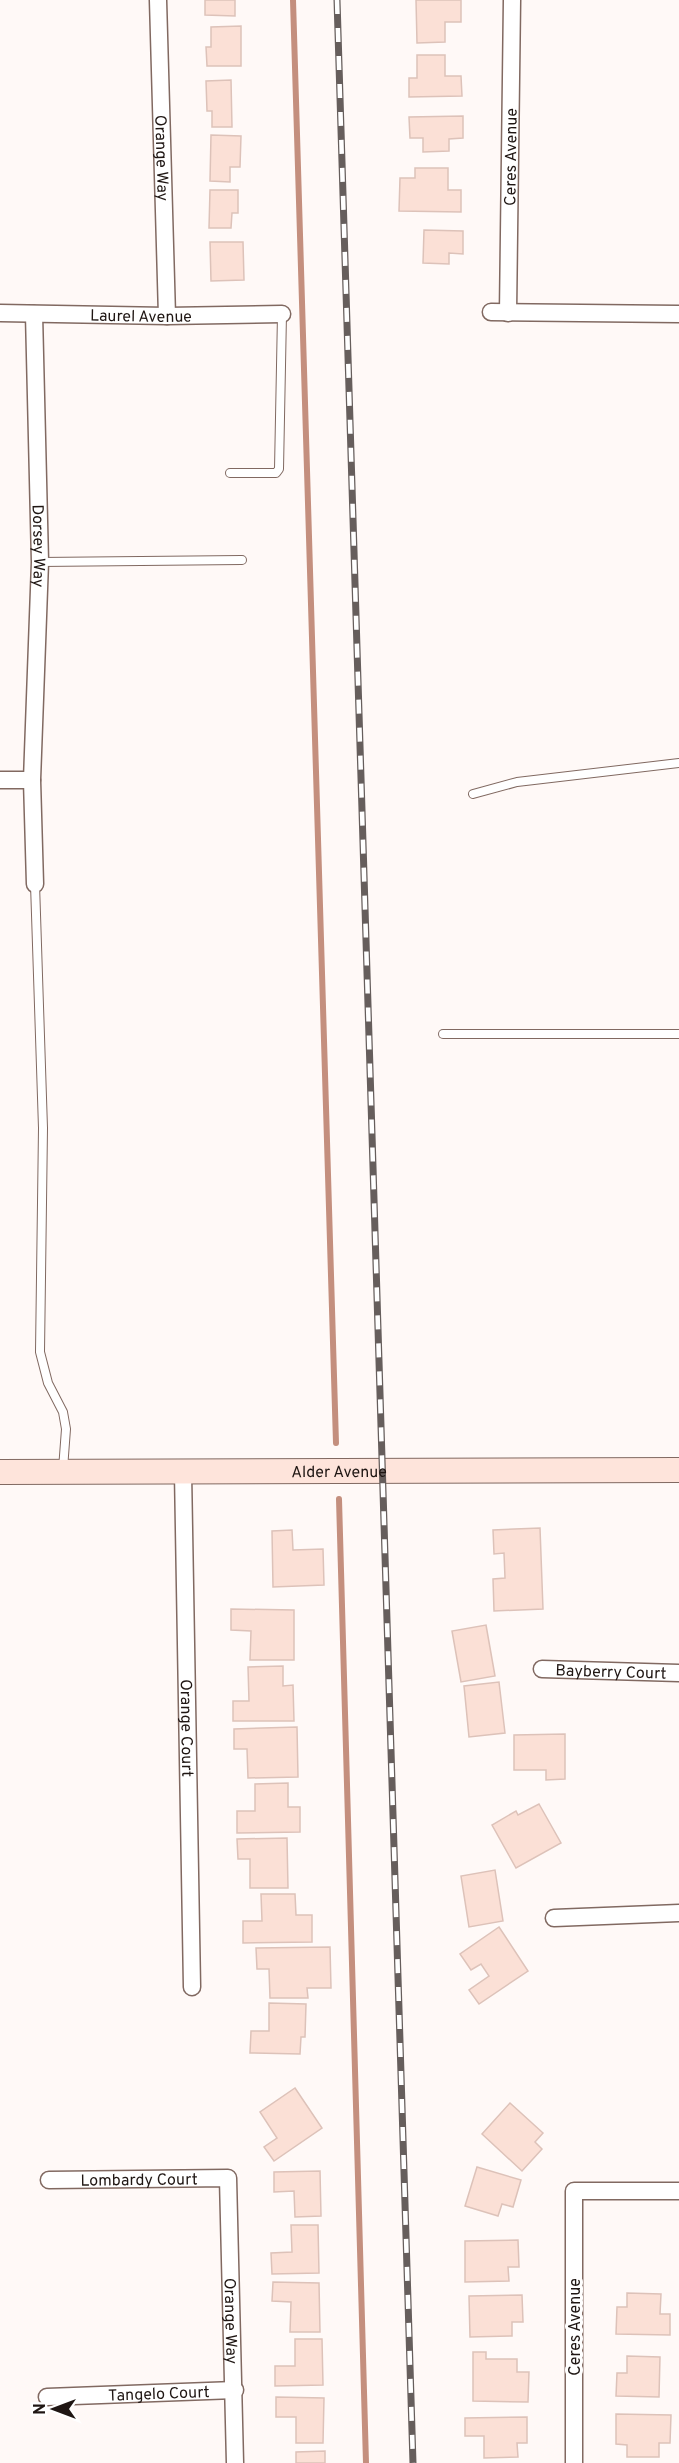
<svg xmlns="http://www.w3.org/2000/svg" width="679" height="2463" font-family="Overpass,sans-serif">
<style>
.lines{fill:none;stroke-linecap:round;stroke-linejoin:round}
.stream{stroke:#c48f7e;stroke-width:6}
.building{fill:#fbe0d6;stroke:#ddc2b9;stroke-width:1.5}
.service-casing{stroke:#816961;stroke-width:10}
.minor-casing{stroke:#816961;stroke-width:19}
.secondary-casing{stroke:#816961;stroke-width:26}
.service{stroke:#fff;stroke-width:8}
.minor{stroke:#fff;stroke-width:16}
.secondary{stroke:#fee4db;stroke-width:24}
.rail-casing{stroke:#665e5c;stroke-width:7}
.rail{stroke:#fff;stroke-width:4.5;stroke-dasharray:14;stroke-linecap:butt}
.labels{text-anchor:middle;stroke-width:6;stroke-linejoin:round;paint-order:stroke}
.street-label{font-size:16px;fill:#1f1613;stroke:#fff}
</style>
<rect width="100%" height="100%" fill="#fff9f7"/>
<g class="lines">
<g class="stream">
<polyline points="293,0 336,1443"/>
<polyline points="339,1499 366,2463"/>
</g>
</g>
<g class="building">
<polygon points="205,0 235,0 235,16 205,15"/>
<polygon points="416,0 461,0 461,22 445,22 445,42 417,43"/>
<polygon points="241,26 241,66 207,66 206,47 211,47 211,27"/>
<polygon points="417,55 445,55 445,76 461,76 462,96 409,97 409,78 417,78"/>
<polygon points="231,80 232,127 212,127 212,111 207,111 206,81"/>
<polygon points="463,116 463,138 449,139 449,151 423,152 423,138 410,138 409,117"/>
<polygon points="211,135 241,136 240,167 230,167 230,182 210,181"/>
<polygon points="415,168 448,168 448,190 461,190 461,212 399,211 400,178 415,178"/>
<polygon points="210,190 238,190 238,213 232,213 231,228 209,228"/>
<polygon points="424,230 463,231 463,254 449,253 449,264 423,263"/>
<polygon points="210,242 243,242 244,280 211,281"/>
<polygon points="540,1528 543,1609 494,1611 493,1579 505,1578 504,1553 494,1554 493,1530"/>
<polygon points="292,1530 293,1550 323,1549 324,1585 273,1587 272,1531"/>
<polygon points="231,1609 294,1610 294,1660 250,1660 251,1631 231,1630"/>
<polygon points="486,1625 495,1676 461,1682 452,1631"/>
<polygon points="283,1666 283,1686 293,1685 294,1721 233,1721 233,1701 249,1701 248,1667"/>
<polygon points="499,1682 505,1733 469,1737 464,1686"/>
<polygon points="297,1727 298,1777 248,1778 247,1749 234,1749 234,1729"/>
<polygon points="565,1734 565,1779 546,1780 546,1770 514,1770 514,1735"/>
<polygon points="288,1783 288,1807 300,1807 300,1832 237,1833 237,1811 255,1811 255,1784"/>
<polygon points="539,1804 561,1843 516,1868 492,1825 516,1811 518,1815"/>
<polygon points="287,1838 288,1888 250,1888 250,1859 238,1859 237,1839"/>
<polygon points="495,1870 503,1921 469,1927 461,1876"/>
<polygon points="261,1894 295,1894 296,1915 312,1915 312,1942 243,1943 243,1921 262,1921"/>
<polygon points="499,1927 528,1971 479,2004 469,1990 489,1976 481,1964 471,1970 460,1954"/>
<polygon points="330,1947 331,1988 307,1988 308,1998 270,1998 269,1969 257,1969 256,1948"/>
<polygon points="269,2003 306,2004 305,2037 301,2037 300,2054 250,2053 251,2031 269,2031"/>
<polygon points="295,2088 322,2128 274,2161 264,2147 277,2138 260,2112"/>
<polygon points="510,2103 543,2133 535,2142 542,2149 522,2171 482,2134"/>
<polygon points="477,2167 521,2180 513,2207 502,2204 498,2216 465,2206"/>
<polygon points="320,2171 321,2216 295,2217 294,2191 274,2192 274,2172"/>
<polygon points="291,2225 318,2225 319,2273 272,2274 271,2253 292,2252"/>
<polygon points="518,2240 519,2267 508,2267 509,2281 465,2282 465,2241"/>
<polygon points="273,2282 319,2283 320,2332 290,2332 291,2302 272,2301"/>
<polygon points="627,2293 661,2294 660,2314 670,2314 670,2335 616,2334 617,2307 627,2307"/>
<polygon points="522,2295 523,2322 512,2322 512,2336 470,2337 469,2296"/>
<polygon points="295,2339 322,2339 323,2385 275,2386 275,2366 295,2366"/>
<polygon points="473,2352 486,2352 486,2359 517,2359 517,2372 529,2372 528,2402 473,2401"/>
<polygon points="627,2356 660,2357 659,2397 616,2396 617,2373 627,2373"/>
<polygon points="276,2397 324,2398 323,2443 296,2443 296,2417 276,2417"/>
<polygon points="616,2414 671,2415 670,2443 659,2443 659,2457 627,2457 627,2445 616,2444"/>
<polygon points="527,2417 527,2443 517,2443 518,2457 484,2458 484,2436 465,2436 465,2418"/>
<polygon points="325,2451 325,2463 296,2463 296,2452"/>
</g>
<g class="lines">
<g class="service-casing">
<g id="service">
<polyline points="230,473 276,473 279,469 282,314"/>
<polyline points="40,562 242,560"/>
<polyline points="473,794 517,782 679,763"/>
<polyline points="35,884 43,1128 40,1352 48,1383 63,1412 66,1429 63,1469"/>
<polyline points="443,1034 679,1034"/>
</g>
</g>
<g class="minor-casing">
<g id="minor">
<path id="s1" d="M 158,0 L 167,316"/>
<polyline points="491,312 679,314"/>
<path id="s2" d="M 0,313 L 167,316 L 282,314"/>
<path id="s3" d="M 508,313 L 512,0"/>
<path id="s4" d="M 34,314 L 40,562 L 32,780 L 35,884"/>
<polyline points="0,780 32,780"/>
<path id="s5" d="M 183,1472 L 192,1987"/>
<path id="s6" d="M 542,1669 L 679,1673"/>
<polyline points="554,1918 679,1913"/>
<path id="s7" d="M 49,2180 L 228,2178 L 235,2463"/>
<path id="s8" d="M 47,2397 L 235,2390"/>
<polyline points="574,2463 574,2191 679,2191"/>
</g>
</g>
<g class="secondary-casing">
<g id="secondary">
<path id="s9" d="M 0,1472 L 679,1470"/>
</g>
</g>
<use href="#service" class="service"/>
<use href="#minor" class="minor"/>
<use href="#secondary" class="secondary"/>
<g class="rail-casing">
<polyline id="rail" points="337,0 413,2463"/>
</g>
<use href="#rail" class="rail"/>
</g>
<g class="labels">
<g class="street-label">
<text dy="6" stroke="none"><textPath href="#s3" startOffset="156">Ceres Avenue</textPath></text>
<text dy="6" stroke="none"><textPath href="#s1" startOffset="158">Orange Way</textPath></text>
<text dy="6" stroke="none"><textPath href="#s2" startOffset="141">Laurel Avenue</textPath></text>
<text dy="6" stroke="none"><textPath href="#s4" startOffset="232">Dorsey Way</textPath></text>
<text dy="6" stroke="none"><textPath href="#s9" startOffset="339">Alder Avenue</textPath></text>
<text dy="6" stroke="none"><textPath href="#s6" startOffset="69">Bayberry Court</textPath></text>
<text dy="6" stroke="none"><textPath href="#s5" startOffset="256">Orange Court</textPath></text>
<text dy="6" stroke="none"><textPath href="#s7" startOffset="90">Lombardy Court</textPath></text>
<text dy="6" stroke="none"><textPath href="#s7" startOffset="322">Orange Way</textPath></text>
<text transform="translate(574 2327) rotate(-90)" y="6">Ceres Avenue</text>
<text dy="6" stroke="none"><textPath href="#s8" startOffset="112">Tangelo Court</textPath></text>
</g>
</g>
<g transform="translate(54 2409) rotate(270)" stroke="#ffffff" stroke-width="4.5" paint-order="stroke">
<path d="M0-4.5L10 22L0 15L-10 22Z" fill="#1f1613"/>
<text y="-9" font-size="16" font-weight="bold" text-anchor="middle" fill="#1f1613">N</text>
</g>
</svg>
